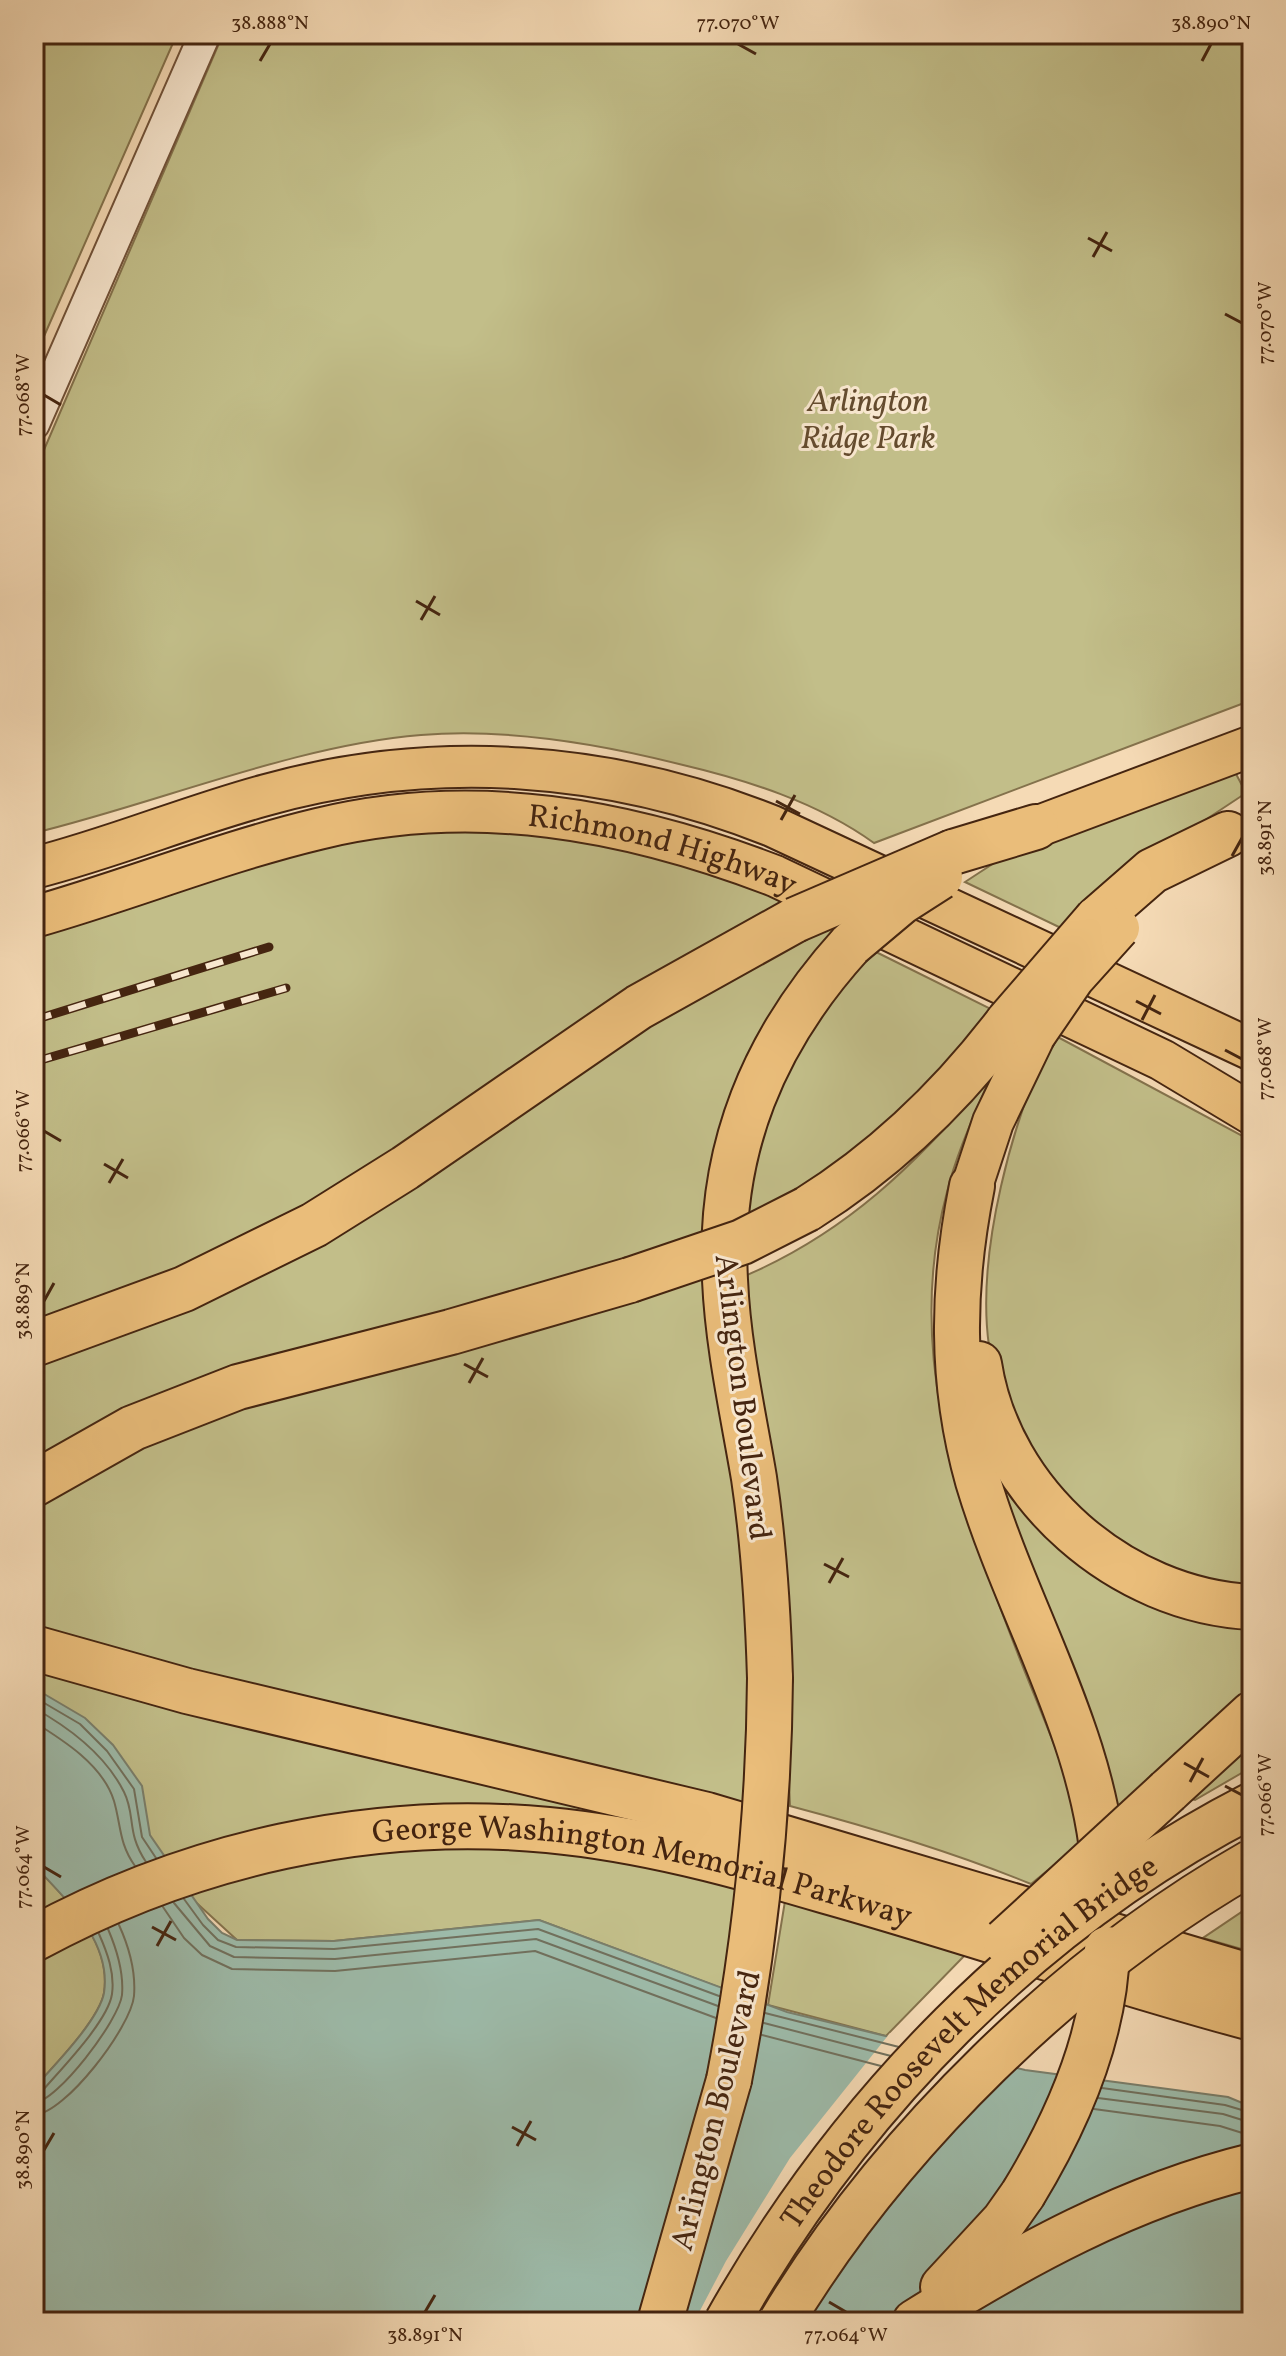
<svg xmlns="http://www.w3.org/2000/svg" width="1286" height="2356" font-family="Vollkorn,serif">
<style>
.green{fill:#c2be89;stroke:#84724c;stroke-width:2}
.water{fill:#9dbbaa;stroke:#7a7f6c;stroke-width:2}
.pier{fill:#f5dab5}
.lines{fill:none;stroke-linecap:round;stroke-linejoin:round}
.shore{stroke:#71705d;stroke-width:2}
.tertiary-casing{stroke:#715239;stroke-width:34}
.trunk-casing{stroke:#452510;stroke-width:44}
.motorway-casing{stroke:#452510;stroke-width:48}
.tertiary{stroke:#f8e7cf;stroke-width:30}
.trunk{stroke:#eabd7a;stroke-width:40}
.motorway{stroke:#eabd7a;stroke-width:44}
.rail-casing{stroke:#452510;stroke-width:9}
.rail{stroke:#f8e7cf;stroke-width:6;stroke-dasharray:18;stroke-linecap:butt}
.trunk-bridge-casing{stroke:#452510;stroke-width:44;stroke-linecap:butt}
.motorway-bridge-casing{stroke:#452510;stroke-width:48;stroke-linecap:butt}
.trunk-bridge{stroke:#eabd7a;stroke-width:40}
.motorway-bridge{stroke:#eabd7a;stroke-width:44}
.ticks{fill:none;stroke:#452510;stroke-width:3}
.labels{text-anchor:middle;stroke-width:6;stroke-linejoin:round;paint-order:stroke}
.park-label{font-size:32px;font-style:italic;fill:#644b2e;stroke:#f8e7cf}
.street-label{font-size:32px;fill:#452510;stroke:#f8e7cf}
.neatline{fill:none;stroke:#452510;stroke-width:3}
.ticks-label{font-size:20px;text-anchor:middle;fill:#452510}
</style>
<rect width="100%" height="100%" fill="#f5dab5"/>
<filter id="stains"><feTurbulence type="fractalNoise" baseFrequency=".0025" numOctaves="4"/><feColorMatrix values="0 0 0 0 .2 0 0 0 0 .09 0 0 0 0 .02 0 0 0 .5 -.17"/></filter>
<radialGradient id="worn" r=".72"><stop offset=".6" stop-color="#630" stop-opacity="0"/><stop offset="1" stop-color="#630" stop-opacity=".3"/></radialGradient>
<g class="green">
<polygon points="34,34 177,34 34,359"/>
<path d="M 223,34 L 1252,34 L 1252,700 L 874,843 C 817,802 747,780 679,764 C 596,743 507,728 421,735 C 296,745 158,803 34,833 L 34,473 Z"/>
<polygon points="1235,772 1246,793 1184,834 1061,928 965,882 1011,852"/>
<polygon points="439,811 775,876 851,944 733,1161 754,1479 745,1997 539,1920 334,1941 237,1940 34,1754 34,917"/>
<polygon points="872,950 997,1012 940,1082 806,1189 739,1220 766,1116 800,1037"/>
<path d="M 1054,1035 L 1252,1141 L 1252,1585 C 1168,1580 1072,1531 1031,1454 C 1023,1438 1018,1419 1011,1403 C 1004,1385 992,1365 989,1346 C 976,1254 1012,1117 1054,1035 Z"/>
<path d="M 990,1078 C 974,1116 957,1152 947,1192 C 906,1344 952,1481 1006,1623 C 1033,1696 1066,1765 1086,1839 L 1031,1884 C 953,1852 873,1828 790,1806 L 786,1710 L 740,1278 C 846,1234 916,1164 990,1078 Z"/>
<polygon points="988,1472 1252,1620 1252,1696 1116,1818"/>
<polygon points="1252,1723 1252,1767 1195,1800 1175,1795"/>
<path d="M 34,1865 C 66,1899 112,1941 104,1993 C 99,2020 53,2067 34,2088 Z"/>
<polygon points="785,1901 969,1951 886,2036 768,2005"/>
<polygon points="1252,1905 1252,1952 1203,1938"/>
</g>
<path class="water" d="M 34,1688 L 85,1718 L 113,1745 L 142,1786 L 150,1835 L 208,1919 L 222,1933 L 237,1940 L 334,1941 L 539,1920 L 787,2012 L 1025,2070 L 1228,2097 L 1252,2107 L 1252,2322 L 34,2322 L 34,2088 C 53,2067 99,2020 104,1993 C 112,1941 65,1899 34,1865 Z"/>
<polygon class="pier" points="890,2033 1010,2062 969,2102 830,2282 808,2322 694,2322 726,2261 790,2158"/>
<g class="lines">
<g class="shore">
<polyline points="34,1697 80,1724 107,1751 134,1789 142,1837 156,1858"/>
<path d="M 34,1708 C 70,1728 105,1754 124,1792 C 136,1816 126,1832 146,1862"/>
<path d="M 34,1722 C 63,1740 103,1765 114,1801 C 121,1825 119,1844 135,1866"/>
<polyline points="184,1899 203,1925 218,1940 236,1947 334,1949 538,1929 719,1996"/>
<polyline points="174,1903 210,1946 234,1957 335,1959 536,1939 718,2006"/>
<polyline points="163,1907 184,1938 202,1955 232,1969 335,1971 535,1951 716,2018"/>
<polyline points="765,2013 899,2047"/>
<polyline points="764,2023 891,2056"/>
<polyline points="762,2035 881,2066"/>
<polyline points="1102,2088 1225,2105 1252,2113"/>
<path d="M 34,2093 L 43,2090 C 62,2068 108,2021 112,1994 C 115,1973 107,1952 99,1934"/>
<polyline points="1098,2098 1223,2114 1252,2123"/>
<path d="M 34,2103 C 58,2101 119,2020 122,1995 C 124,1972 117,1950 108,1929"/>
<polyline points="1094,2109 1220,2126 1252,2136"/>
<path d="M 34,2115 C 65,2114 131,2027 134,1996 C 136,1971 129,1947 119,1925"/>
</g>
<g class="tertiary-casing">
<polyline id="tertiary" points="34,424 205,34"/>
</g>
<g class="trunk-casing">
<g id="trunk">
<polyline points="1036,827 1252,746"/>
<path d="M 34,868 C 113,848 188,816 266,795 C 435,748 610,761 772,826 L 1252,1050"/>
<path id="s1" d="M 34,917 C 129,890 222,852 318,829 C 474,791 627,819 775,876 L 1162,1060 L 1252,1114"/>
<polyline points="972,1186 993,1122 1035,1035"/>
</g>
</g>
<g class="motorway-casing">
<g id="motorway">
<polyline points="953,852 1036,827"/>
<polyline points="1097,919 1152,871 1228,834"/>
<path d="M 972,1186 C 952,1286 950,1382 978,1481 C 1018,1616 1100,1742 1105,1885"/>
<path d="M 807,1209 C 887,1159 951,1097 1008,1022"/>
<polyline points="34,1344 184,1289 314,1225 405,1168 639,1007 795,920"/>
<path d="M 979,1364 C 999,1495 1121,1601 1252,1607"/>
<polyline points="34,1484 133,1428 238,1387 451,1332 630,1280"/>
<polyline points="34,1648 187,1691 707,1815 1252,1977"/>
<path d="M 770,1678 C 768,1611 764,1545 754,1478 C 743,1413 728,1347 725,1280 C 718,1149 764,1040 851,944"/>
<polyline points="1168,1791 1252,1714"/>
<path id="s2" d="M 34,1939 C 190,1854 370,1813 548,1830 C 643,1839 735,1864 826,1891 C 969,1931 1109,1980 1252,2018"/>
<polyline points="943,2287 1004,2221 1023,2194"/>
<polyline points="660,2322 729,2080"/>
<path d="M 915,2322 C 1021,2256 1129,2196 1252,2166"/>
</g>
</g>
<use href="#tertiary" class="tertiary"/>
<use href="#trunk" class="trunk"/>
<use href="#motorway" class="motorway"/>
<g class="rail-casing">
<g id="rail">
<polyline points="34,1020 269,947"/>
<polyline points="34,1062 286,988"/>
</g>
</g>
<use href="#rail" class="rail"/>
<g class="trunk-bridge-casing">
<polyline id="trunk-bridge" points="1035,1035 1074,978 1119,928"/>
</g>
<g class="motorway-bridge-casing">
<g id="motorway-bridge">
<polyline points="795,920 953,852"/>
<polyline points="851,944 901,902 940,877"/>
<polyline points="1008,1022 1097,919"/>
<polyline points="630,1280 742,1242 807,1209"/>
<polyline points="1005,1941 1168,1791"/>
<path d="M 729,2080 C 755,1946 769,1815 770,1678"/>
<path d="M 1023,2194 C 1068,2120 1105,2036 1107,1949"/>
<path id="s3" d="M 727,2322 C 849,2106 1030,1919 1252,1805"/>
<path d="M 781,2322 C 890,2141 1069,1966 1252,1862"/>
</g>
</g>
<use href="#trunk-bridge" class="trunk-bridge"/>
<use href="#motorway-bridge" class="motorway-bridge"/>
</g>
<path class="ticks" d="M 738,44 L 756,54M 260,61 L 270,44M 1202,61 L 1211,44M 1088,238 L 1112,251M 1093,257 L 1107,232M 1225,314 L 1242,323M 44,395 L 61,405M 416,601 L 440,615M 421,620 L 435,596M 776,801 L 800,814M 781,820 L 795,795M 1232,856 L 1242,838M 1136,1001 L 1161,1014M 1142,1020 L 1155,995M 1225,1050 L 1242,1059M 44,1131 L 61,1141M 104,1164 L 128,1178M 109,1183 L 123,1159M 44,1301 L 54,1283M 464,1364 L 488,1377M 469,1383 L 483,1358M 824,1564 L 849,1577M 829,1583 L 843,1558M 1184,1763 L 1209,1777M 1190,1782 L 1203,1758M 1225,1786 L 1242,1795M 44,1867 L 61,1877M 152,1927 L 176,1940M 157,1946 L 171,1921M 512,2127 L 536,2140M 517,2146 L 531,2121M 44,2150 L 54,2133M 829,2302 L 846,2312M 425,2312 L 435,2295"/>
<g class="labels">
<g class="park-label">
<text x="868" y="411">Arlington<tspan x="868" dy="37">Ridge Park</tspan></text>
</g>
<g class="street-label">
<text dy="11" stroke="none"><textPath href="#s1" startOffset="648">Richmond Highway</textPath></text>
<text transform="translate(744 1397) rotate(83)" y="11">Arlington Boulevard</text>
<text dy="11" stroke="none"><textPath href="#s2" startOffset="632">George Washington Memorial Parkway</textPath></text>
<text dy="11" stroke="none"><textPath href="#s3" startOffset="374">Theodore Roosevelt Memorial Bridge</textPath></text>
<text transform="translate(715 2110) rotate(-76)" y="11">Arlington Boulevard</text>
</g>
</g>
<rect width="1286" height="2356" fill="none" stroke="#f5dab5" stroke-width="88"/>
<rect x="44" y="44" width="1198" height="2268" class="neatline"/>
<g class="ticks-label">
<text x="270" y="29">38.888°N</text>
<text x="738" y="29">77.070°W</text>
<text x="1211" y="29">38.890°N</text>
<text transform="translate(1264 323) rotate(-90)" y="7">77.070°W</text>
<text transform="translate(22 395) rotate(-90)" y="7">77.068°W</text>
<text transform="translate(1264 838) rotate(-90)" y="7">38.891°N</text>
<text transform="translate(1264 1059) rotate(-90)" y="7">77.068°W</text>
<text transform="translate(22 1131) rotate(-90)" y="7">77.066°W</text>
<text transform="translate(22 1301) rotate(-90)" y="7">38.889°N</text>
<text transform="translate(1264 1795) rotate(-90)" y="7">77.066°W</text>
<text transform="translate(22 1867) rotate(-90)" y="7">77.064°W</text>
<text transform="translate(22 2150) rotate(-90)" y="7">38.890°N</text>
<text x="425" y="2341">38.891°N</text>
<text x="846" y="2341">77.064°W</text>
</g>
<rect width="100%" height="100%" filter="url(#stains)"/>
<rect width="100%" height="100%" fill="url(#worn)"/>
</svg>
